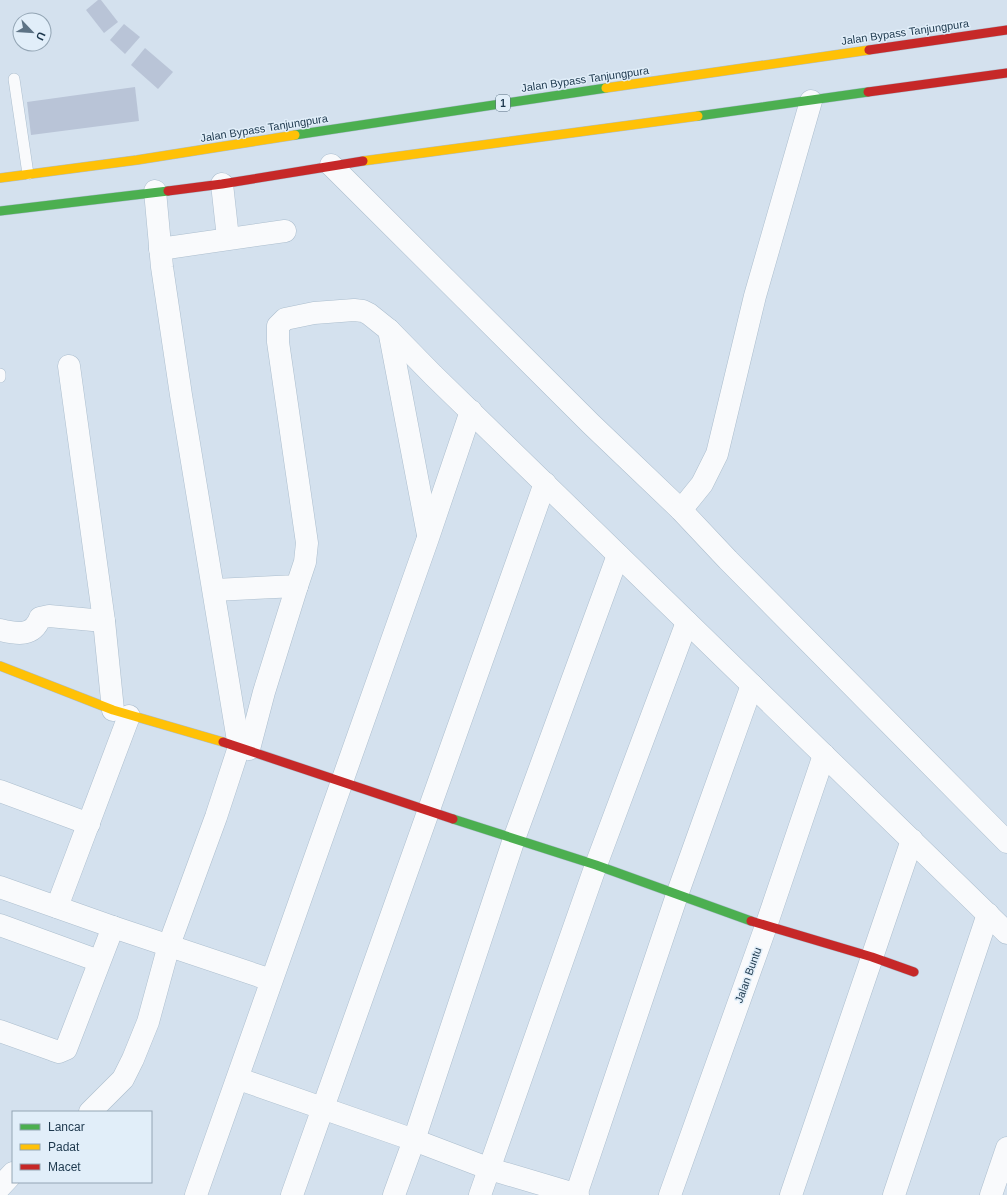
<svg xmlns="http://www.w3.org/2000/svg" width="1007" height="1195" font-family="Arial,sans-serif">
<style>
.building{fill:#b9c4d7}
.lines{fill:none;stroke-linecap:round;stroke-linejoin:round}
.lane-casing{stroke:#acbece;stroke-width:12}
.street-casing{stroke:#acbece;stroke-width:23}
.fast-casing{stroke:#acbece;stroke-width:10}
.slow-casing{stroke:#acbece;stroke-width:10}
.jam-casing{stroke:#acbece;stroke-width:10}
.lane{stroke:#f9fafc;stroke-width:11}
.street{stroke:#f9fafc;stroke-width:22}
.fast{stroke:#4caf50;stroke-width:9}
.slow{stroke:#ffc107;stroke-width:9}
.jam{stroke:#c62828;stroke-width:9}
.labels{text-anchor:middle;stroke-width:3;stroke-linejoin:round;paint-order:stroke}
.shield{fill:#e1eef9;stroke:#586f81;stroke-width:1}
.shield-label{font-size:10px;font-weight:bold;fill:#1d384d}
.street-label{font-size:11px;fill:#1d384d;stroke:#e1eef9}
</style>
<rect width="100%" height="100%" fill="#d4e1ee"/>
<g class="building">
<polygon points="98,0 101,0 118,22 104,33 86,10"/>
<polygon points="124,24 140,37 125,54 110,40"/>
<polygon points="145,48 173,72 158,89 131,65"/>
<polygon points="135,87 139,121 31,135 27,102"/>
</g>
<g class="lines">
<g class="lane-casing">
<g id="lane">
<polyline points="14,79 28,174"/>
<polyline points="0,374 0,377"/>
</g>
</g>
<g class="street-casing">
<g id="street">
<polyline points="331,165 591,424 681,510 728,560 1007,842"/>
<polyline points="222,184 228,238"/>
<polyline points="160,249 285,231"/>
<polyline points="389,330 433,375 1007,933"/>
<polyline points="69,366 104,621 113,710"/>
<polyline points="681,510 702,484 717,454 755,296 811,101"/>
<polyline points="214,590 297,586 305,562 307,543 278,342 278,326 285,319 314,313 354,310 363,311 369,314 389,330 428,535"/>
<path d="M 0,630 C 17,634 33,637 40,618 L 49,616 L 104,621"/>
<polyline points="249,749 264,692 297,586"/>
<polyline points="0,791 89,824"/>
<polyline points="0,887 113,927 271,980"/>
<polyline points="57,907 129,716"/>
<polyline points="0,925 99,961"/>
<polyline points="0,1031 53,1050 59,1052 66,1049 113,927"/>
<polyline points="239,1079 414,1140 490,1169 578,1195"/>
<polyline points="90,1112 123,1079 133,1059 148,1022 169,945 216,817 239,747 181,395 162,267 155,191"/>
<polyline points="0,1187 13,1173"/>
<polyline points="196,1195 428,538 471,411"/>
<polyline points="292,1195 545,483"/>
<polyline points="394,1195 414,1140 514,839 618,555"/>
<polyline points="480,1195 596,865 687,622"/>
<polyline points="576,1195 677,895 752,685"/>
<polyline points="670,1195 766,926 824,755"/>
<polyline points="791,1195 912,840"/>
<polyline points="894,1195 988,914"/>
<polyline points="991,1195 1007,1148"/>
</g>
</g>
<g class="fast-casing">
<g id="fast">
<polyline points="698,116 868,92"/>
<polyline points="295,135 606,88"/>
<polyline points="0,211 168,191"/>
<polyline points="453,819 596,865 751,921"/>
</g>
</g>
<g class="slow-casing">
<g id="slow">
<polyline points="606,88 869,50"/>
<polyline points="363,161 698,116"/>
<polyline points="0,178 137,160 295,135"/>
<polyline points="0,666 113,710 223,742"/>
</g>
</g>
<g class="jam-casing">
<g id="jam">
<polyline points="869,50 1007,30"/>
<polyline points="868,92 1007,73"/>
<polyline points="168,191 222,184 363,161"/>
<polyline points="223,742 453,819"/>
<polyline points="751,921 872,957 914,972"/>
</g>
</g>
<use href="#lane" class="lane"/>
<use href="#street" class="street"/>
<use href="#fast" class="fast"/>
<use href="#slow" class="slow"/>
<use href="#jam" class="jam"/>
</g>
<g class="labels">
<rect class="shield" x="496" y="95" width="14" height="16" rx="3"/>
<g class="shield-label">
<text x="503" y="107">1</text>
</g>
<g class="street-label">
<text transform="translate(905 32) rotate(-8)" y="4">Jalan Bypass Tanjungpura</text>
<text transform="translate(585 79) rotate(-8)" y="4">Jalan Bypass Tanjungpura</text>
<text transform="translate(264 128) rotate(-9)" y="4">Jalan Bypass Tanjungpura</text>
<text transform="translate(748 975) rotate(-70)" y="4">Jalan Buntu</text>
</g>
</g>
<rect x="12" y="1111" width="140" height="72" fill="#e1eef9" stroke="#93a5b4"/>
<rect x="20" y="1124" width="20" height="6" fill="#4caf50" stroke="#93a5b4"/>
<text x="48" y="1131" font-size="12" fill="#1d384d">Lancar</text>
<rect x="20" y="1144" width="20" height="6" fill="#ffc107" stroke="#93a5b4"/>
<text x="48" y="1151" font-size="12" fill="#1d384d">Padat</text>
<rect x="20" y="1164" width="20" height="6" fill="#c62828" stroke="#93a5b4"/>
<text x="48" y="1171" font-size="12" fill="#1d384d">Macet</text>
<g transform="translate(32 32) rotate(115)"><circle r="19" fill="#e1eef9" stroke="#93a5b4"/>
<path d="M0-3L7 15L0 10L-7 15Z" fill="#5d7385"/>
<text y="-6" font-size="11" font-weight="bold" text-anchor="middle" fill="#1d384d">U</text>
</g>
</svg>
